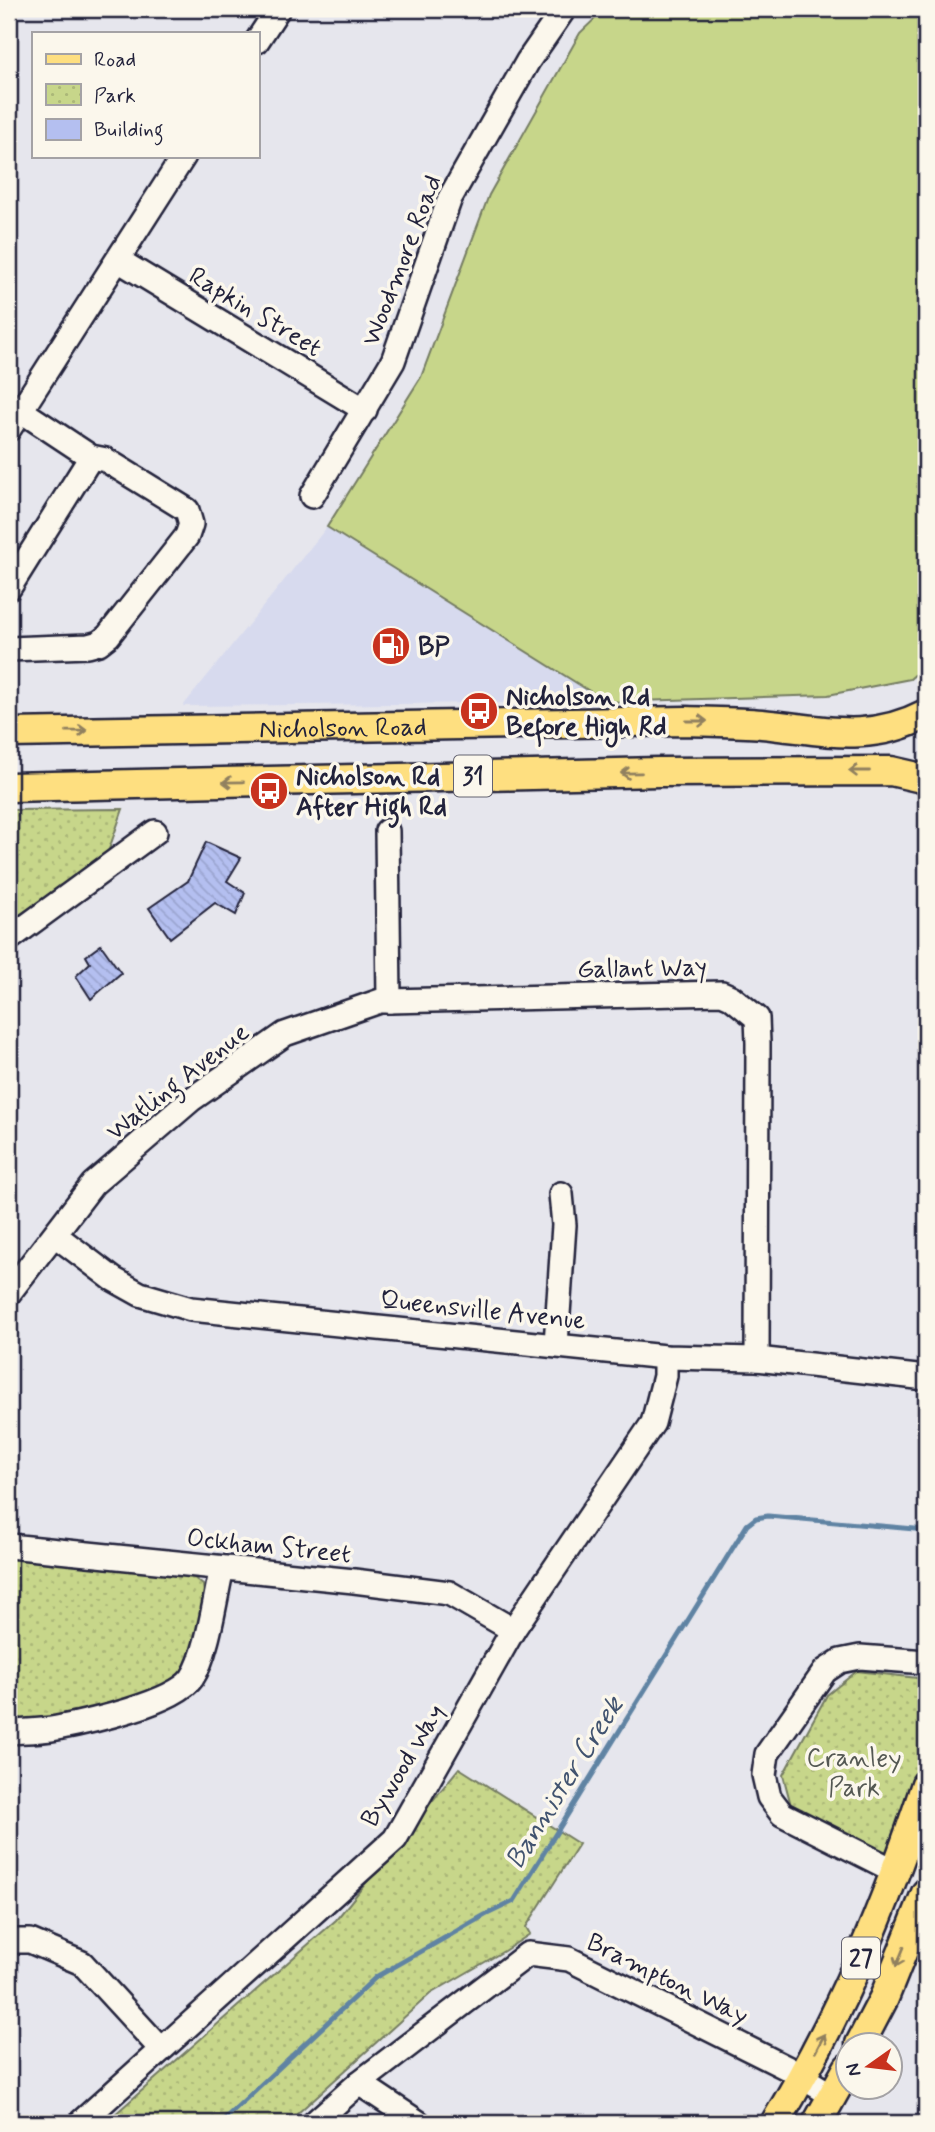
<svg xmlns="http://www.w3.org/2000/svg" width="935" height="2132" font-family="Mynerve,sans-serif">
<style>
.built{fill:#d7daee}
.grass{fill:#c7d68a;stroke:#747c62;stroke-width:2}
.park{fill:url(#park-dots);stroke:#747c62;stroke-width:2}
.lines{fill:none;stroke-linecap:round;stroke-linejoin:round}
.stream{stroke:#5f83a3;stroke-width:5}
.building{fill:url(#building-back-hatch);stroke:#22223b;stroke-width:2}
.minor-casing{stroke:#22223b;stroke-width:28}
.major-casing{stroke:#22223b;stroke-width:33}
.minor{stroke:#fbf7ec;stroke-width:23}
.major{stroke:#fedf80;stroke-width:28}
.oneway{stroke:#90805e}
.labels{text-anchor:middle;stroke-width:7;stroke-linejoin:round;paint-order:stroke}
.shield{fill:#fbf7ec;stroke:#636270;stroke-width:2}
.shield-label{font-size:24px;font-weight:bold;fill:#22223b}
.street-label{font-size:26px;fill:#22223b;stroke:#fbf7ec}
.poi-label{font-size:26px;font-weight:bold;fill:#22223b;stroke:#fbf7ec;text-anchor:start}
.park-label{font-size:26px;fill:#545853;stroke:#fbf7ec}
.water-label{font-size:28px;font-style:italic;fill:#41536f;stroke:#fbf7ec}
</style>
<defs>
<pattern id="park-dots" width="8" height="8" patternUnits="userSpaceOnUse" patternTransform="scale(1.75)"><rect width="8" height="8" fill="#c7d68a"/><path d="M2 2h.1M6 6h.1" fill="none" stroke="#abb778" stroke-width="1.8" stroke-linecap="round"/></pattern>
<pattern id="building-back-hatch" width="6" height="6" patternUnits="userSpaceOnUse" patternTransform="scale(1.75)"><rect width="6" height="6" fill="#b4bff0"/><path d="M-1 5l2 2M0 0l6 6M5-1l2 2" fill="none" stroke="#9aa4cf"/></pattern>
</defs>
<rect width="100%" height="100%" fill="#e6e6ed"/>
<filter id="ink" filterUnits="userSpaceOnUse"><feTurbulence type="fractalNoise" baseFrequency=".0143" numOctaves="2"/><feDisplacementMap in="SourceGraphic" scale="14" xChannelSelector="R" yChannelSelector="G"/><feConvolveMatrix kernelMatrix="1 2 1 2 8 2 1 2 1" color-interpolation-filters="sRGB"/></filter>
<g filter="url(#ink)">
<polygon class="built" points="327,527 607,702 183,706"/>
<polygon class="grass" points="605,9 926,9 926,665 910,679 828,695 607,702 327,527 421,377 489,195 580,33"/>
<g class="park">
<polygon points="123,809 107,855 9,922 9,810"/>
<polygon points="9,1555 188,1573 203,1585 205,1600 192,1649 182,1673 164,1690 56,1718 9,1721"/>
<polygon points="857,1671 926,1679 926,1736 897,1847 881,1854 792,1809 783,1775 827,1695"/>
<polygon points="459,1768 579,1844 526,1927 530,1934 504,1951 430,1994 287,2123 105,2123 336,1920"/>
</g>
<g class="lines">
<polyline class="stream" points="220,2123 376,1977 485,1915 514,1901 747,1525 756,1518 768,1516 926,1530"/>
</g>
<g class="building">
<polygon points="206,842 241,858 227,881 245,893 236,915 215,903 170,938 149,908 188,881"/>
<polygon points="101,945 121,973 91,999 76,976 90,963 86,956"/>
</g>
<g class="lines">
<g class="minor-casing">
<g id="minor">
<polyline points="257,41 278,9"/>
<polyline points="118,260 365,410"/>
<polyline points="9,429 184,156"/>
<polyline points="312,496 393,361 450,198 528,61 564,9"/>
<polyline points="9,588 91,457"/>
<polyline points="9,649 88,646 99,643 108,636 187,536 191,524 187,510 106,460 91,457 20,410"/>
<polyline points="9,939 155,832"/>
<polyline points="389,1001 722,993 731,997 757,1018 758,1043 757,1359"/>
<polyline points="55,1235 113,1279 140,1294 191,1309 665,1357 757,1359 926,1378"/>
<polyline points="9,1293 93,1184 192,1099 285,1034 380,1001 389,1001 387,831"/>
<polyline points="556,1344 564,1225 561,1194"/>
<polyline points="9,1546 354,1581 449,1593 513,1630"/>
<path d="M 9,1732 C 25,1731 42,1731 57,1728 C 89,1722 174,1703 192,1678 C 208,1654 215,1597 222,1568"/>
<polyline points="897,1872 782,1814 769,1797 764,1775 767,1754 825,1671 840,1661 860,1657 926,1662"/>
<polyline points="9,1941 30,1941 82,1963 161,2049"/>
<polyline points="359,2083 419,2123"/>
<polyline points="80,2123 395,1839 513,1630 653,1423 665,1376 665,1357"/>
<polyline points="314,2123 359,2083 528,1954 569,1959 787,2068 833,2096"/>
</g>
</g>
<g class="major-casing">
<g id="major">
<path id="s1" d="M 9,733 L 686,721 C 712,722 737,722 762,724 C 823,730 868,744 926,714"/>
<polyline points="9,787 659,772 891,771 926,779"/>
<polyline points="860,2044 884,1998 926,1893"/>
<path d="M 775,2123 C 841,2014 886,1905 926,1784"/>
<polyline points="817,2123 848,2068"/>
</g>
</g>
<use href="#minor" class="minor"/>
<use href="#major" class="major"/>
</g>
<defs><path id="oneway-shaft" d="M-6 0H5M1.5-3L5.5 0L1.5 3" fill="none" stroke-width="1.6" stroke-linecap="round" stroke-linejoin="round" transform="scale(1.75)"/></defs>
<g class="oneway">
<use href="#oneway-shaft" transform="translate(697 721)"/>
<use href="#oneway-shaft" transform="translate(77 731) rotate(-1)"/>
<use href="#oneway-shaft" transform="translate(859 771) rotate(180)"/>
<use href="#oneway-shaft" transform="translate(631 773) rotate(179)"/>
<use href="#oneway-shaft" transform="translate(233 782) rotate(179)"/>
<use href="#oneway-shaft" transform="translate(900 1957) rotate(112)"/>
<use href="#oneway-shaft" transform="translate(820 2043) rotate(-63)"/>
</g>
</g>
<defs>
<g id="fuel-disc" transform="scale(2.0125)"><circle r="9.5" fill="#c8321e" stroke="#fbf7ec"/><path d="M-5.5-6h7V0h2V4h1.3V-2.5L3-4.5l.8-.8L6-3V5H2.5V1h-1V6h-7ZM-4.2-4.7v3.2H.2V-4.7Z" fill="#fff"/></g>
<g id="bus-disc" transform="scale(2.0125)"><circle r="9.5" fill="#c8321e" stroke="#fbf7ec"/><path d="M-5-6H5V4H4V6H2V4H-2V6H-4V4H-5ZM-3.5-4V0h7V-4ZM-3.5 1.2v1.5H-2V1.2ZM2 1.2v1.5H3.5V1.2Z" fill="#fff"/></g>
</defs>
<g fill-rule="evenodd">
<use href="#fuel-disc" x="391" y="646"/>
<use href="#bus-disc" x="479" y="711"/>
<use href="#bus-disc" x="269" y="791"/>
</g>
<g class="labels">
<g class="shield">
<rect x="454" y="755.5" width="38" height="41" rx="5"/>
<rect x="842" y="1937.5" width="38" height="41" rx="5"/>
</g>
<g class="shield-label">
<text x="473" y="784">31</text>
<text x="861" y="1966">27</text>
</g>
<g class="street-label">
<text transform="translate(401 260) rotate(-69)" y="9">Woodmore Road</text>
<text transform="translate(256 311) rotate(31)" y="9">Rapkin Street</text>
<text dy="9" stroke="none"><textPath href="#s1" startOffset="334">Nicholson Road</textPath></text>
<text transform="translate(642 967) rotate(-1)" y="9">Gallant Way</text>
<text transform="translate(177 1081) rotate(-38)" y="9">Watling Avenue</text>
<text transform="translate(483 1309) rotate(6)" y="9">Queensville Avenue</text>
<text transform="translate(269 1545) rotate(6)" y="9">Ockham Street</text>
<text transform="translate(402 1765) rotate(-59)" y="9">Bywood Way</text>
<text transform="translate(668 1978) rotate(26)" y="9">Brampton Way</text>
</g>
<g class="poi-label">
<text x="418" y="655">BP</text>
<text x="506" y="705">Nicholson Rd<tspan x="506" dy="30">Before High Rd</tspan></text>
<text x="296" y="785">Nicholson Rd<tspan x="296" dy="30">After High Rd</tspan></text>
</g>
<g class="park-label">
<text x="854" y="1766">Cranley<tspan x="854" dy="30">Park</tspan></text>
</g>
<g class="water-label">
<text transform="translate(563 1782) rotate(-58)" y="10">Bannister Creek</text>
</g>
</g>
<rect width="935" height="2132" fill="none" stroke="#fbf7ec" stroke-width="35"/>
<rect x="18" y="18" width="900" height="2097" fill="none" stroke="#22223b" stroke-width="2.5" filter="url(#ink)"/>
<rect x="32" y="32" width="228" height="126" fill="#fbf7ec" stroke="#a4a2a5" stroke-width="2"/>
<rect x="46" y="54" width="35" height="10" fill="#fedf80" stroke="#a4a2a5" stroke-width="2"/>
<text x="94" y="66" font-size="21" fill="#22223b">Road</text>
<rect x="46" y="84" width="35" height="21" fill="url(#park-dots)" stroke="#a4a2a5" stroke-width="2"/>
<text x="94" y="102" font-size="21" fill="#22223b">Park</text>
<rect x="46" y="119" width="35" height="21" fill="#b4bff0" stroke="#a4a2a5" stroke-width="2"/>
<text x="94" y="136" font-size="21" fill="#22223b">Building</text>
<g transform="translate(869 2066) rotate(256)"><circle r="33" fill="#fbf7ec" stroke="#a4a2a5" stroke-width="2"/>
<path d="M0-5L12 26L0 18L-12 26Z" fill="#c8321e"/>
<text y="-10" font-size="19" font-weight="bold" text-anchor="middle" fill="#22223b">N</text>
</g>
</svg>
